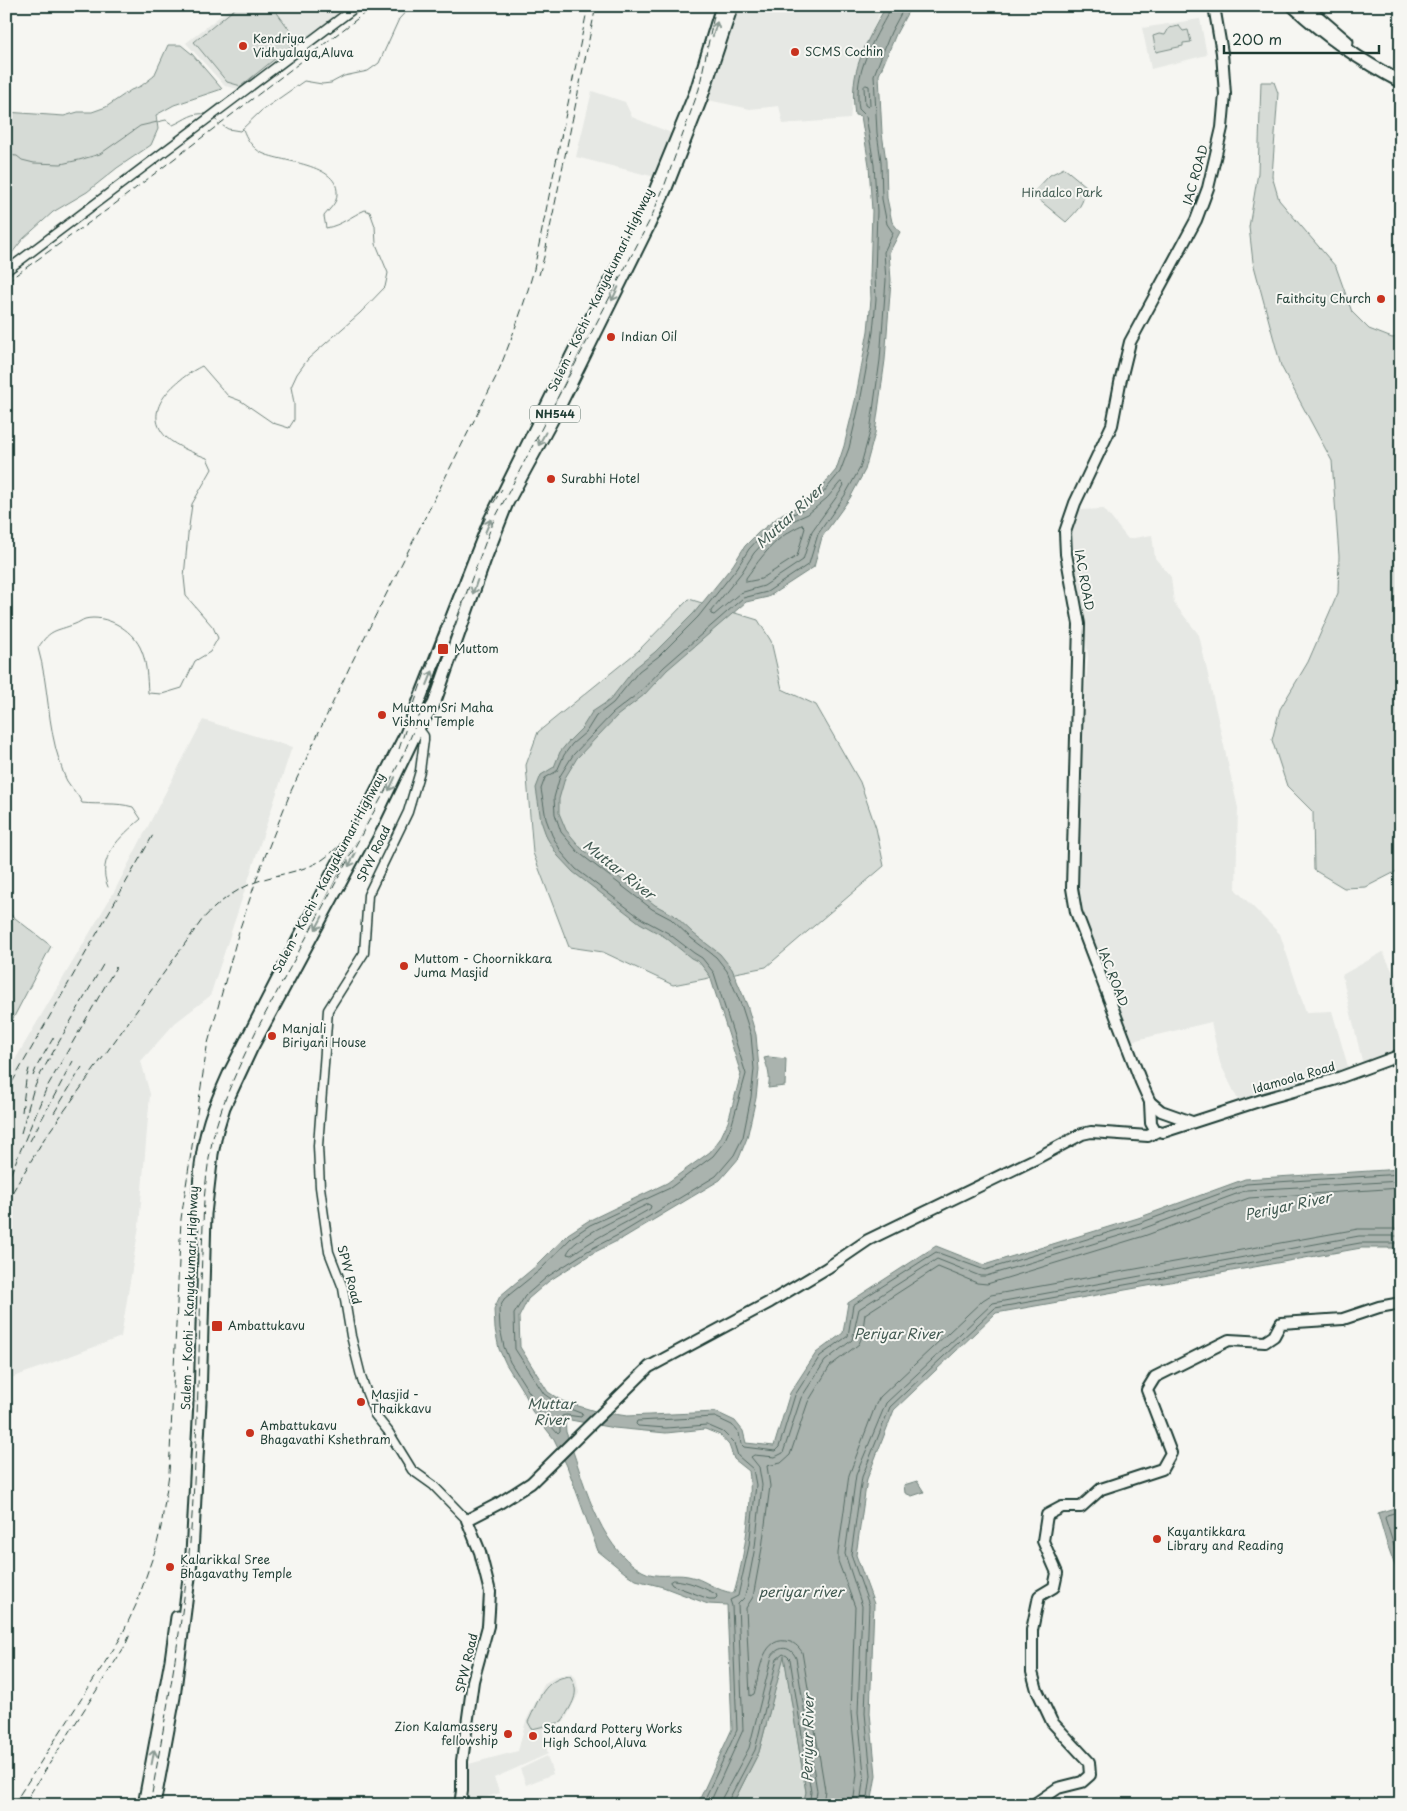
<svg xmlns="http://www.w3.org/2000/svg" width="1407" height="1811" font-family="'Playpen Sans',sans-serif">
<style>
.built{fill:#e6e8e4}
.green{fill:#d6dbd6;stroke:#7a8c85}
.water{fill:#aab3ae;stroke:#72847d;fill-rule:evenodd}
.lines{fill:none;stroke-linecap:round;stroke-linejoin:round}
.shore{stroke:#576c65;stroke-width:1}
.stream{stroke:#72847d;stroke-width:1}
.minor-casing{stroke:#1f3d34;stroke-width:11}
.major-casing{stroke:#1f3d34;stroke-width:14}
.highway-casing{stroke:#1f3d34;stroke-width:15}
.minor{stroke:#f6f6f2;stroke-width:8}
.major{stroke:#f6f6f2;stroke-width:10}
.highway{stroke:#f6f6f2;stroke-width:11}
.rail{stroke:#1f3d34;stroke-width:1;stroke-dasharray:8 4;stroke-linecap:butt}
.oneway{stroke:#8a9a93}
.poi-dot{fill:#c8321e;stroke:#f6f6f2;stroke-width:2}
.labels{text-anchor:middle;stroke-width:4;stroke-linejoin:round;paint-order:stroke}
.shield{fill:#f6f6f2;stroke:#60746d;stroke-width:1}
.shield-label{font-size:11px;font-weight:bold;fill:#1f3d34}
.poi-label{font-size:12px;fill:#1f3d34;stroke:#f6f6f2;text-anchor:start}
.street-label{font-size:12px;fill:#1f3d34;stroke:#f6f6f2}
.park-label{font-size:12px;fill:#445d54;stroke:#f6f6f2}
.water-label{font-size:14px;font-style:italic;fill:#425a52;stroke:#f6f6f2}
</style>
<rect width="100%" height="100%" fill="#f6f6f2"/>
<filter id="ink" filterUnits="userSpaceOnUse"><feTurbulence type="fractalNoise" baseFrequency=".02" numOctaves="2"/><feDisplacementMap in="SourceGraphic" scale="10" xChannelSelector="R" yChannelSelector="G"/><feConvolveMatrix kernelMatrix="1 2 1 2 8 2 1 2 1" color-interpolation-filters="sRGB"/></filter>
<g filter="url(#ink)">
<g class="built">
<polygon points="233,6 351,6 243,90 225,86 186,43"/>
<polygon points="740,6 884,6 878,16 854,89 850,119 783,124 779,106 750,109 708,100"/>
<polygon points="1200,19 1207,55 1151,69 1142,28"/>
<polygon points="592,91 625,102 632,117 671,133 655,177 576,157"/>
<polygon points="1104,509 1128,539 1152,535 1155,558 1171,577 1174,603 1199,635 1238,808 1236,890 1280,934 1306,1012 1332,1011 1349,1070 1241,1106 1220,1063 1211,1022 1128,1042 1078,906 1080,752 1088,658 1085,625 1070,554 1071,523 1078,510"/>
<polygon points="203,720 292,747 210,996 175,1023 141,1061 150,1094 139,1226 121,1337 6,1380 6,1075 115,890"/>
<polygon points="1383,952 1401,989 1401,1049 1363,1065 1342,975"/>
<polygon points="571,1673 576,1678 579,1693 564,1722 543,1732 548,1754 494,1778 500,1793 462,1804 465,1765 518,1751 526,1721 545,1683 557,1676"/>
<polygon points="547,1756 553,1774 526,1785 520,1769"/>
</g>
<g class="green">
<polygon points="238,6 272,6 295,37 291,46 241,86 227,82 194,42"/>
<polygon points="1179,26 1183,31 1188,30 1191,42 1183,43 1183,46 1156,52 1153,36 1159,34 1165,35 1169,28"/>
<polygon points="168,45 181,45 192,54 222,89 174,105 156,115 158,129 151,145 117,168 87,192 53,212 23,239 12,253 6,257 6,112 64,116 78,112 92,112 106,107 131,90 141,86 154,76"/>
<polygon points="1261,82 1274,82 1278,93 1272,176 1279,200 1336,267 1352,312 1369,329 1392,338 1401,337 1401,869 1366,887 1344,888 1314,870 1313,812 1287,786 1272,740 1280,709 1308,662 1338,593 1339,556 1332,461 1281,366 1253,262 1249,227 1258,173"/>
<path d="M 1064,168 L 1086,186 C 1084,204 1078,210 1066,222 L 1032,194 L 1050,175 Z"/>
<polygon points="689,599 758,620 771,641 782,689 816,705 860,782 876,828 884,866 766,967 673,985 603,952 569,947 533,853 526,765 538,732 638,651"/>
<polygon points="6,911 51,946 6,1032"/>
<polygon points="784,1654 806,1792 803,1805 732,1805 759,1752"/>
<path d="M 570,1676 C 582,1694 571,1704 562,1722 L 532,1729 L 528,1722 C 539,1700 543,1679 570,1676 Z"/>
</g>
<g class="water">
<path d="M 886,6 L 911,6 L 896,34 L 879,75 L 882,133 L 886,161 L 887,198 L 892,222 L 900,232 L 889,253 L 891,280 L 885,360 L 875,433 L 865,470 L 850,498 L 822,537 L 814,567 L 768,597 L 746,602 L 667,670 L 644,695 L 617,716 L 577,758 L 565,778 L 559,799 L 559,813 L 566,830 L 581,848 L 655,905 L 674,915 L 694,934 L 720,954 L 732,969 L 747,1005 L 756,1035 L 759,1069 L 756,1098 L 747,1138 L 739,1158 L 720,1180 L 623,1238 L 591,1254 L 549,1281 L 528,1299 L 519,1317 L 520,1347 L 548,1392 L 562,1401 L 595,1411 L 627,1416 L 716,1412 L 735,1421 L 743,1431 L 746,1443 L 774,1446 L 790,1393 L 816,1353 L 843,1333 L 848,1303 L 936,1246 L 984,1265 L 1138,1218 L 1245,1179 L 1401,1169 L 1401,1248 L 1361,1248 L 996,1313 L 894,1410 L 867,1479 L 856,1555 L 874,1604 L 870,1713 L 876,1775 L 871,1805 L 803,1805 L 806,1792 L 784,1656 L 759,1752 L 732,1805 L 697,1805 L 732,1729 L 727,1605 L 708,1604 L 663,1587 L 636,1580 L 625,1573 L 598,1551 L 567,1466 L 554,1439 L 532,1411 L 527,1398 L 506,1364 L 499,1349 L 495,1329 L 494,1309 L 500,1296 L 536,1266 L 568,1234 L 588,1221 L 667,1183 L 710,1152 L 720,1139 L 728,1122 L 741,1074 L 710,976 L 699,962 L 691,958 L 665,937 L 640,923 L 573,872 L 558,856 L 547,838 L 541,821 L 536,788 L 541,775 L 554,767 L 560,752 L 569,741 L 582,728 L 592,712 L 610,700 L 635,668 L 655,652 L 694,613 L 733,565 L 745,546 L 758,533 L 782,514 L 801,505 L 819,490 L 836,470 L 844,446 L 855,401 L 868,331 L 871,299 L 870,277 L 872,211 L 869,165 L 861,116 L 855,115 C 848,70 866,44 886,6 ZM 565,1419 L 614,1428 L 666,1433 L 705,1429 L 720,1435 L 729,1445 L 734,1459 L 749,1471 C 754,1499 743,1564 734,1593 C 715,1591 705,1579 688,1576 C 673,1573 656,1579 642,1571 C 596,1545 584,1478 566,1432 Z"/>
<path d="M 769,1057 L 786,1059 L 785,1086 L 768,1088 C 771,1077 768,1069 764,1058 Z"/>
<polygon points="917,1481 924,1492 912,1496 905,1493 904,1485"/>
<polygon points="1401,1506 1401,1573 1398,1574 1386,1541 1378,1513"/>
</g>
<g class="lines">
<g class="shore">
<path d="M 890,6 L 890,10 C 873,41 853,73 859,109 L 866,116 L 874,165 L 877,211 L 875,276 L 876,299 L 873,332 L 860,402 L 849,448 L 840,472 L 823,493 L 804,509 L 785,518 L 761,536 L 749,549 L 737,568 L 698,617 L 659,656 L 639,671 L 613,703 L 596,716 L 586,732 L 572,744 L 564,755 L 557,771 L 545,778 L 541,789 L 546,819 L 552,835 L 562,853 L 576,869 L 642,919 L 668,933 L 694,953 L 702,958 L 714,973 L 746,1074 L 732,1124 L 724,1142 L 713,1156 L 670,1188 L 590,1225 L 572,1237 L 540,1270 L 504,1299 L 499,1310 L 500,1328 L 504,1347 L 510,1362 L 531,1395 L 536,1409 L 558,1434 L 560,1432 L 560,1420 L 562,1416 L 566,1415 L 581,1417 L 583,1414 L 560,1405 L 544,1394 L 515,1349 L 514,1314 L 525,1296 L 547,1277 L 589,1250 L 620,1234 L 716,1176 L 734,1155 L 743,1137 L 751,1097 L 754,1069 L 751,1035 L 742,1007 L 727,971 L 716,957 L 691,938 L 671,919 L 652,909 L 578,852 L 561,832 L 555,814 L 554,798 L 560,776 L 573,755 L 613,713 L 640,692 L 664,667 L 743,598 L 767,592 L 809,564 L 818,534 L 845,495 L 860,468 L 870,432 L 880,360 L 886,280 L 884,252 L 893,233 L 887,224 L 882,199 L 881,161 L 877,133 L 874,75 L 891,32 L 905,6"/>
<polygon points="866,85 869,86 870,105 868,107 865,105 864,87"/>
<polygon points="841,482 844,485 840,492 812,531 803,560 764,586 740,593 714,615 711,614 711,611 742,572 754,553 765,541 788,523 808,514 827,498"/>
<path d="M 802,525 L 805,528 L 797,556 L 761,579 L 746,582 L 746,578 C 763,555 775,537 802,525 Z"/>
<path d="M 648,1204 L 651,1206 L 650,1209 C 624,1224 596,1237 571,1255 L 567,1254 C 572,1237 631,1213 648,1204 Z"/>
<polyline points="1401,1511 1387,1515 1385,1518 1401,1568"/>
<path d="M 673,1580 C 690,1581 701,1587 716,1594 L 717,1597 L 715,1599 L 709,1599 L 672,1585 L 670,1582 Z"/>
<polyline points="702,1805 737,1730 732,1606 730,1600 738,1596 749,1546 756,1485 753,1469 738,1456 734,1443 723,1432 707,1425 666,1428 638,1426 636,1424 637,1421 715,1417 732,1425 739,1433 741,1444 744,1447 775,1451 779,1447 795,1395 820,1356 848,1336 853,1305 936,1252 985,1270 1140,1223 1246,1184 1401,1174"/>
<polyline points="709,1805 743,1730 738,1604 744,1598 747,1589 755,1547 762,1485 759,1467 751,1457 754,1455 775,1457 783,1453 801,1398 825,1361 852,1340 859,1309 937,1259 980,1276 986,1276 1142,1229 1247,1190 1401,1181"/>
<path d="M 721,1805 L 722,1798 L 749,1748 L 772,1656 C 779,1645 791,1646 796,1658 L 817,1791 L 815,1805"/>
<polyline points="727,1805 728,1801 755,1750 777,1659 783,1654 787,1656 790,1659 811,1792 809,1805"/>
<path d="M 823,1805 L 825,1790 L 802,1652 C 798,1646 794,1642 786,1641 C 761,1637 759,1677 754,1694 L 750,1696 L 746,1608 L 753,1597 L 762,1548 L 770,1486 L 767,1466 L 781,1463 L 790,1455 L 808,1402 L 830,1366 L 859,1344 L 862,1336 L 865,1314 L 938,1267 L 977,1283 L 987,1284 L 1144,1236 L 1249,1198 L 1401,1188"/>
<polyline points="853,1805 857,1774 851,1713 855,1607 838,1561 838,1553 849,1475 876,1404 880,1397 983,1300 991,1295 1358,1229 1401,1229"/>
<polyline points="860,1805 864,1774 858,1713 862,1606 845,1554 856,1475 886,1403 993,1303 1359,1236 1401,1236"/>
<polyline points="867,1805 871,1775 865,1713 869,1605 851,1555 862,1477 890,1407 995,1308 1360,1243 1401,1243"/>
</g>
<g class="stream">
<polyline points="213,118 217,121"/>
<polyline points="223,126 228,129 240,131 261,111 304,81 322,84 331,83 344,76 368,71 379,63 399,19 411,6"/>
<path d="M 6,155 L 17,156 L 22,160 L 34,163 L 61,164 L 79,160 L 100,154 L 140,126 L 166,120 L 173,125 C 187,119 191,112 208,114"/>
<path d="M 108,887 C 95,858 121,836 141,819 L 133,807 C 116,802 100,805 82,803 C 78,794 72,789 67,781 C 64,776 62,768 60,763 C 47,725 49,686 38,648 C 51,628 55,632 75,624 C 78,623 82,620 85,619 C 106,614 131,629 140,647 C 147,661 147,678 148,693 L 162,694 L 182,688 L 195,661 L 210,652 L 218,638 L 213,627 L 186,596 L 184,577 L 188,534 L 192,504 L 212,469 L 207,458 C 194,453 177,447 166,437 C 139,409 178,378 202,366 L 228,396 L 241,401 L 273,423 L 289,428 L 294,420 L 294,403 L 291,387 L 297,374 L 308,359 L 360,313 L 385,287 L 388,273 L 376,244 L 375,226 L 370,212 L 365,210 C 351,216 342,225 326,228 L 324,216 C 328,211 334,205 336,200 C 346,163 282,163 262,153 C 252,148 246,138 243,129"/>
</g>
<g class="minor-casing">
<g id="minor">
<polyline points="6,271 357,6"/>
<polyline points="418,728 424,736 424,740 420,771 408,812 368,895 364,953 328,1010 318,1146 320,1187 329,1252 343,1288 351,1336 362,1380 375,1415 388,1431 412,1470 433,1485 467,1520"/>
</g>
</g>
<g class="major-casing">
<g id="major">
<polyline points="1150,1102 1151,1123 1155,1130 1163,1132 1265,1099 1333,1080 1401,1055"/>
<polyline points="1192,1122 1161,1111 1150,1102 1141,1082 1076,912 1072,888 1079,624 1066,554 1065,532 1075,503 1112,425 1120,383 1130,342 1196,220 1208,188 1222,128 1225,94 1222,53 1214,6"/>
<polyline points="460,1805 462,1791 462,1761 473,1681 488,1626 489,1611 490,1592 480,1552 467,1520 498,1504 531,1483 649,1367 770,1302 827,1268 868,1240 1035,1159 1082,1134 1091,1132 1148,1136 1158,1131"/>
<polyline points="1033,1805 1058,1788 1082,1782 1090,1775 1089,1762 1052,1722 1037,1690 1032,1672 1032,1630 1039,1596 1054,1587 1057,1573 1043,1541 1047,1515 1062,1507 1081,1507 1101,1489 1162,1469 1171,1453 1147,1390 1155,1377 1229,1340 1265,1342 1274,1336 1281,1323 1343,1319 1379,1307 1401,1303"/>
</g>
</g>
<g class="highway-casing">
<g id="highway">
<path d="M 1293,6 C 1326,37 1361,61 1401,82"/>
<polyline points="1305,6 1347,42"/>
<path d="M 198,1222 C 198,1189 200,1153 210,1121 C 215,1105 222,1090 229,1074 L 332,874 L 364,816 L 406,734 L 490,520 L 575,349 L 645,215 L 696,91 L 722,6"/>
<polyline points="144,1805 171,1660 177,1617"/>
<polyline points="154,1805 174,1697 192,1554 200,1402 205,1214 212,1154 217,1130 224,1107 251,1049 374,820 418,728 434,704 485,559 507,503 557,411 647,229 666,188 701,99 732,6"/>
</g>
</g>
<use href="#minor" class="minor"/>
<use href="#major" class="major"/>
<use href="#highway" class="highway"/>
<g class="rail">
<polyline points="539,275 544,257 596,6"/>
<polyline points="6,282 111,207 374,6"/>
<path d="M 399,749 C 415,700 432,652 450,604 C 465,564 479,525 502,489"/>
<polyline points="33,1076 37,1066 55,1035"/>
<polyline points="6,1093 153,835"/>
<polyline points="22,1112 26,1080 30,1065"/>
<polyline points="54,1113 82,1067"/>
<polyline points="21,1133 33,1091 40,1075 104,963"/>
<polyline points="30,1141 73,1061"/>
<polyline points="6,1185 47,1087 116,967"/>
<path d="M 6,1203 L 44,1139 L 202,920 C 219,901 239,887 264,879 C 284,873 304,871 322,860 C 347,843 363,814 378,789"/>
<path d="M 13,1805 L 120,1639 L 136,1605 L 156,1548 L 161,1527 L 169,1474 L 181,1219 L 207,1047 L 239,931 L 260,869 L 291,791 L 351,664 L 497,375 C 511,340 524,306 534,269 L 588,6"/>
<polyline points="23,1805 125,1646 131,1632"/>
<path d="M 150,1805 C 165,1718 182,1631 190,1543 C 199,1429 199,1314 204,1200 C 206,1181 208,1161 212,1142 C 221,1103 239,1066 256,1031 L 385,791 L 404,753 L 429,693 L 493,522 L 651,218 L 664,187 L 699,89 L 716,6"/>
</g>
</g>
<defs><path id="oneway-shaft" d="M-6 0H5M1.5-3L5.5 0L1.5 3" fill="none" stroke-width="1.6" stroke-linecap="round" stroke-linejoin="round" transform="scale(1.25)"/></defs>
<g class="oneway">
<use href="#oneway-shaft" transform="translate(715 29) rotate(-73)"/>
<use href="#oneway-shaft" transform="translate(615 294) rotate(116)"/>
<use href="#oneway-shaft" transform="translate(542 439) rotate(118)"/>
<use href="#oneway-shaft" transform="translate(488 526) rotate(-67)"/>
<use href="#oneway-shaft" transform="translate(475 587) rotate(109)"/>
<use href="#oneway-shaft" transform="translate(430 678) rotate(-68)"/>
<use href="#oneway-shaft" transform="translate(392 784) rotate(115)"/>
<use href="#oneway-shaft" transform="translate(352 860) rotate(118)"/>
<use href="#oneway-shaft" transform="translate(319 923) rotate(118)"/>
<use href="#oneway-shaft" transform="translate(153 1757) rotate(-79)"/>
</g>
</g>
<g class="poi-dot">
<circle cx="243" cy="46" r="5"/>
<circle cx="795" cy="52" r="5"/>
<circle cx="1381" cy="299" r="5"/>
<circle cx="611" cy="337" r="5"/>
<circle cx="551" cy="479" r="5"/>
<rect x="437" y="643" width="12" height="12" rx="2.5"/>
<circle cx="382" cy="715" r="5"/>
<circle cx="404" cy="966" r="5"/>
<circle cx="272" cy="1036" r="5"/>
<rect x="211" y="1320" width="12" height="12" rx="2.5"/>
<circle cx="361" cy="1402" r="5"/>
<circle cx="250" cy="1433" r="5"/>
<circle cx="1157" cy="1539" r="5"/>
<circle cx="170" cy="1567" r="5"/>
<circle cx="508" cy="1734" r="5"/>
<circle cx="533" cy="1736" r="5"/>
</g>
<g class="labels">
<rect class="shield" x="530" y="405.5" width="50" height="17" rx="4"/>
<g class="shield-label">
<text x="555" y="418">NH544</text>
</g>
<g class="poi-label">
<text x="253" y="43">Kendriya<tspan x="253" dy="14">Vidhyalaya,Aluva</tspan></text>
<text x="805" y="56">SCMS Cochin</text>
<text x="1371" y="303" text-anchor="end">Faithcity Church</text>
<text x="621" y="341">Indian Oil</text>
<text x="561" y="483">Surabhi Hotel</text>
<text x="454" y="653">Muttom</text>
<text x="392" y="712">Muttom Sri Maha<tspan x="392" dy="14">Vishnu Temple</tspan></text>
<text x="414" y="963">Muttom - Choornikkara<tspan x="414" dy="14">Juma Masjid</tspan></text>
<text x="282" y="1033">Manjali<tspan x="282" dy="14">Biriyani House</tspan></text>
<text x="228" y="1330">Ambattukavu</text>
<text x="371" y="1399">Masjid -<tspan x="371" dy="14">Thaikkavu</tspan></text>
<text x="260" y="1430">Ambattukavu<tspan x="260" dy="14">Bhagavathi Kshethram</tspan></text>
<text x="1167" y="1536">Kayantikkara<tspan x="1167" dy="14">Library and Reading</tspan></text>
<text x="180" y="1564">Kalarikkal Sree<tspan x="180" dy="14">Bhagavathy Temple</tspan></text>
<text x="498" y="1731" text-anchor="end">Zion Kalamassery<tspan x="498" dy="14">fellowship</tspan></text>
<text x="543" y="1733">Standard Pottery Works<tspan x="543" dy="14">High School,Aluva</tspan></text>
</g>
<g class="street-label">
<text transform="translate(1196 175) rotate(-74)" y="4">IAC ROAD</text>
<text transform="translate(601 290) rotate(-64)" y="4">Salem - Kochi - Kanyakumari Highway</text>
<text transform="translate(1084 580) rotate(80)" y="4">IAC ROAD</text>
<text transform="translate(374 854) rotate(-64)" y="4">SPW Road</text>
<text transform="translate(329 873) rotate(-62)" y="4">Salem - Kochi - Kanyakumari Highway</text>
<text transform="translate(1113 977) rotate(69)" y="4">IAC ROAD</text>
<text transform="translate(1294 1078) rotate(-16)" y="4">Idamoola Road</text>
<text transform="translate(349 1275) rotate(75)" y="4">SPW Road</text>
<text transform="translate(190 1298) rotate(-88)" y="4">Salem - Kochi - Kanyakumari Highway</text>
<text transform="translate(467 1663) rotate(-77)" y="4">SPW Road</text>
</g>
<g class="park-label">
<text x="1062" y="197">Hindalco Park</text>
</g>
<g class="water-label">
<text transform="translate(790 516) rotate(-43)" y="5">Muttar River</text>
<text transform="translate(619 870) rotate(38)" y="5">Muttar River</text>
<text transform="translate(1288 1206) rotate(-12)" y="5">Periyar River</text>
<text x="898" y="1339">Periyar River</text>
<text x="551" y="1409">Muttar<tspan x="551" dy="16">River</tspan></text>
<text x="801" y="1597">periyar river</text>
<text transform="translate(808 1738) rotate(-89)" y="5">Periyar River</text>
</g>
</g>
<rect width="1407" height="1811" fill="none" stroke="#f6f6f2" stroke-width="25"/>
<rect x="12" y="12" width="1382" height="1786" fill="none" stroke="#1f3d34" stroke-width="2" filter="url(#ink)"/>
<path d="M1224 45v8h155v-8" fill="none" stroke="#1f3d34" stroke-width="2.5"/>
<text x="1232" y="45" font-size="15" fill="#1f3d34" stroke="#f6f6f2" stroke-width="4" paint-order="stroke">200 m</text>
</svg>
